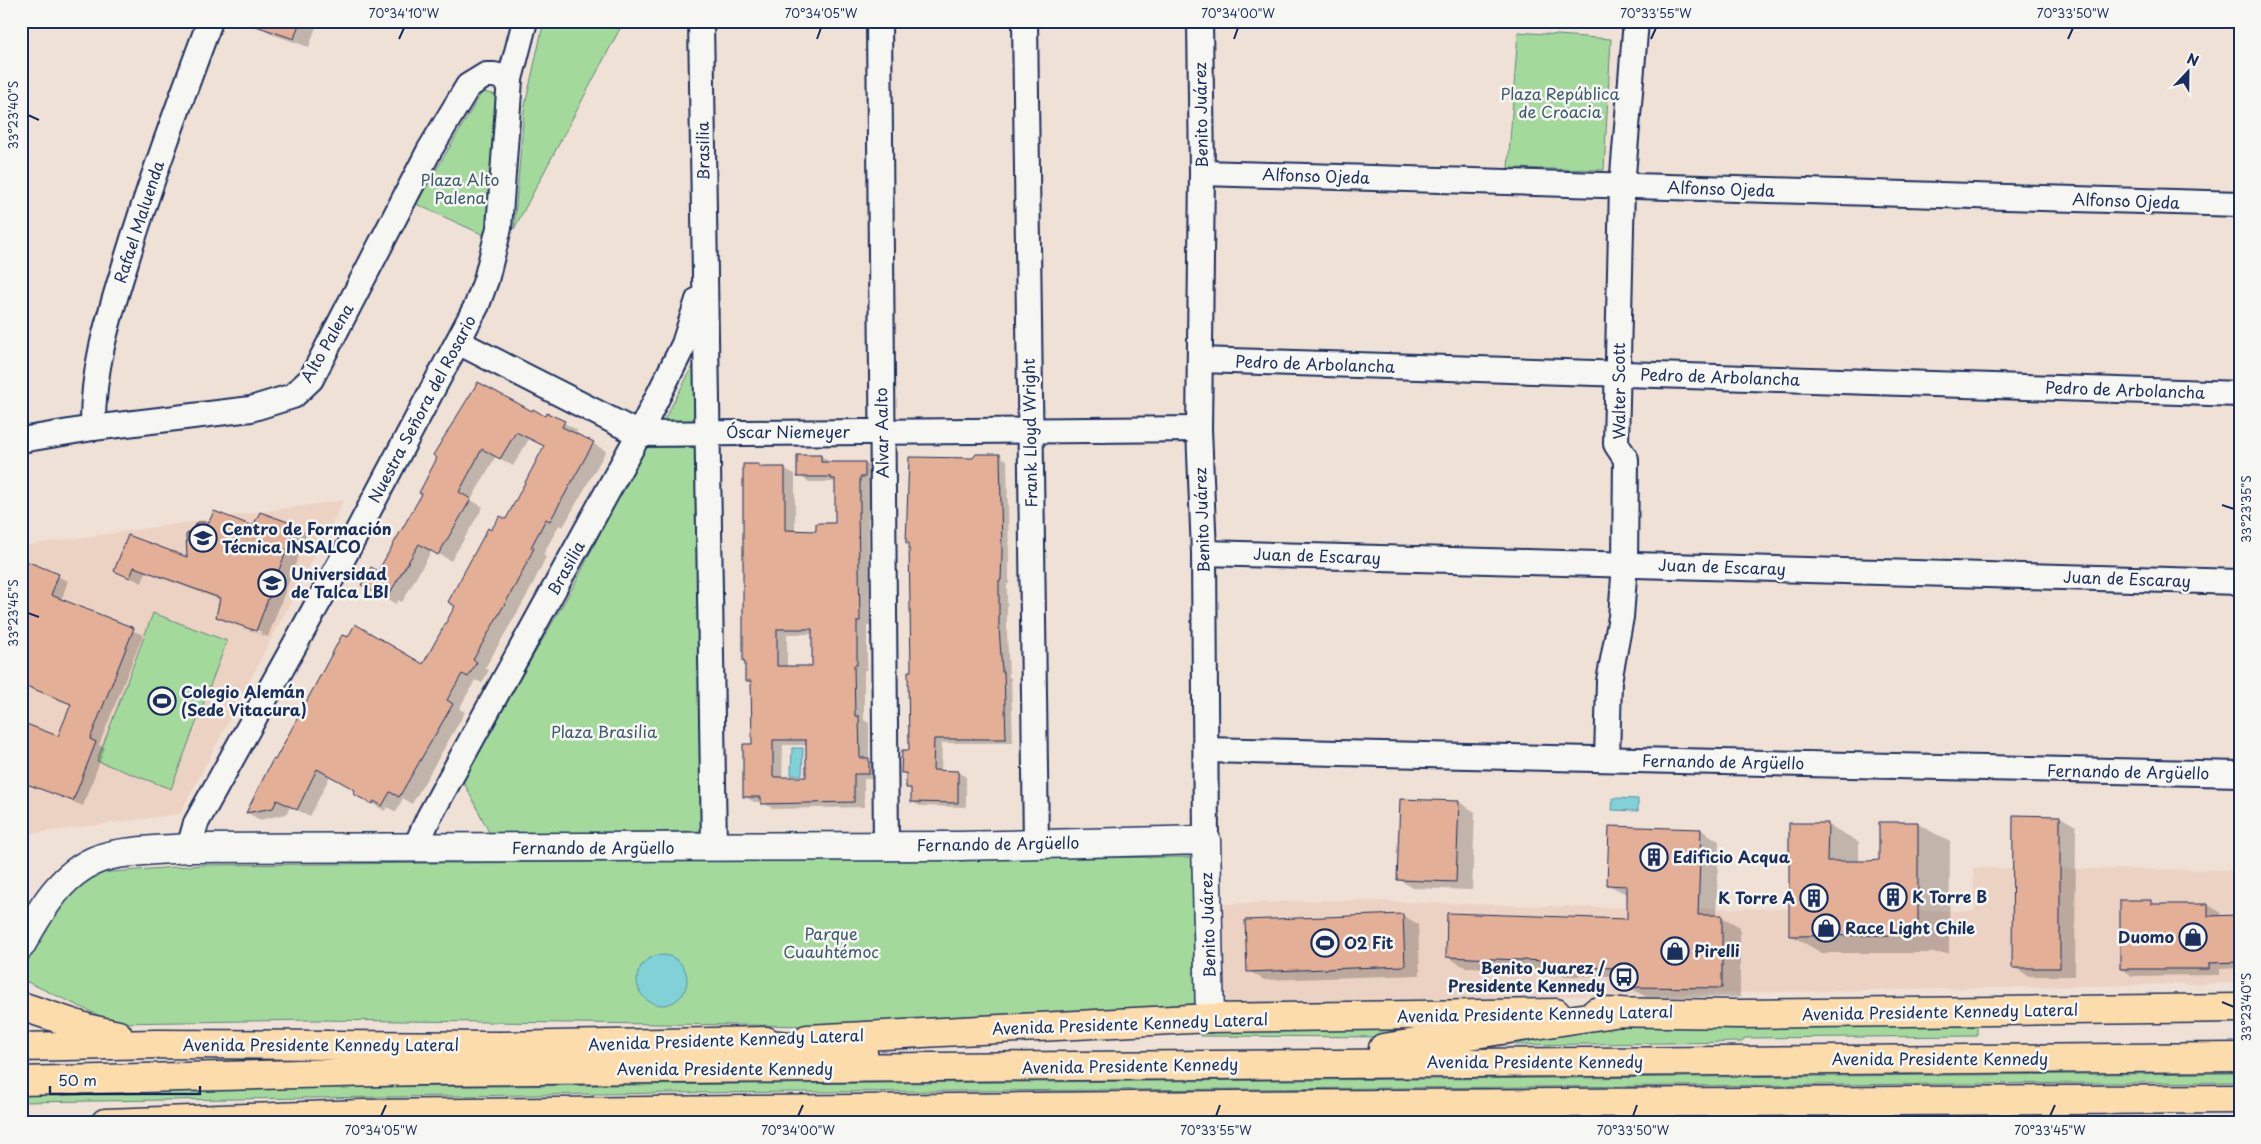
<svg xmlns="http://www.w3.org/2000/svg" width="2261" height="1144" font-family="'Playpen Sans',sans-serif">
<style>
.built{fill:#ecd2c3}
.green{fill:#a4d99c;stroke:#60847d}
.water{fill:#81d2d7;stroke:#5891a7}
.shadow{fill:#0003;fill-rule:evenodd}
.building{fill:#e3af96;stroke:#1b2f5e;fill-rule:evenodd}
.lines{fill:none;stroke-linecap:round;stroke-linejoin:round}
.street-casing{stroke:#1b2f5e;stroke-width:28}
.secondary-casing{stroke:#1b2f5e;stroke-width:31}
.primary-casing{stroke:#1b2f5e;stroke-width:31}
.highway-casing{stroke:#1b2f5e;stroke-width:31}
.street{stroke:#f6f6f2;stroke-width:24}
.secondary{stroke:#f6f6f2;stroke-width:28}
.primary{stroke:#fddcac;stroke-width:28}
.highway{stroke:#fddcac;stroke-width:28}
.ticks{fill:none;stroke:#1b2f5e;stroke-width:2}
.labels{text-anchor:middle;stroke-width:5;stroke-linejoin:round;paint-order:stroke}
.park-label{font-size:16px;fill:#3d5a6e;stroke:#f6f6f2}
.street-label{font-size:16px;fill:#1b2f5e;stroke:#f6f6f2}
.poi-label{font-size:16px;font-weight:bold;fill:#1b2f5e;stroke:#f6f6f2;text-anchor:start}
.neatline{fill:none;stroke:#1b2f5e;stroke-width:2}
.ticks-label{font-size:12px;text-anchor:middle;fill:#1b2f5e}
</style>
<rect width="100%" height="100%" fill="#f0e1d6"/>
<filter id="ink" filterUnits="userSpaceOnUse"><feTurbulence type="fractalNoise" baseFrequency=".02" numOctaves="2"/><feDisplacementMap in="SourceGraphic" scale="10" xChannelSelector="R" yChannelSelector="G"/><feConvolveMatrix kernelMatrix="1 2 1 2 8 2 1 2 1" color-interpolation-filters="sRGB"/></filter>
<g filter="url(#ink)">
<g class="built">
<polygon points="344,500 180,814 21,835 21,546"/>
<polygon points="1973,868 2240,870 2240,983 1226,1003 1223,904 1335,900 1577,907 1975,911"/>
</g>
<g class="green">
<polygon points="544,21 624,21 514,229 524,110"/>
<polygon points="1518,32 1611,39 1604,170 1508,168"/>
<polygon points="482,92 498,95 486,236 416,204"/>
<polygon points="699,355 702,421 664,420"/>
<polygon points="643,445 699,448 706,831 490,834 462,779 577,580"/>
<polygon points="153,613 227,641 171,789 97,761"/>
<polygon points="1192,857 1195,1012 827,1026 315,1020 115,1023 21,979 21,973 66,896 98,873 202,865"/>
<polygon points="1977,1026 1977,1036 1745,1038 1742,1042 1516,1045 1512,1042 1602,1027"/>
<polygon points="1201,1028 1473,1030 1396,1037 1201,1036"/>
<polygon points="2240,1073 2240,1082 672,1093 21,1102 21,1092 90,1089"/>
<polygon points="1654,1119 1812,1120 1910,1123 1453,1123"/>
</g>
<g class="water">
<polygon points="792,748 803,748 802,775 791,775"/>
<polygon points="1613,798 1638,799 1638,811 1612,810"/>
<circle cx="662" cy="980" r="25"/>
</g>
<g class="shadow">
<polygon points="260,21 318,21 309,47 274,35 259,26"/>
<polygon points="532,413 564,423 577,430 575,434 606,451 563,527 559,525 543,555 546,557 529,592 485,668 489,670 482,683 475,680 459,709 465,712 412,804 403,798 396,812 387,807 385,811 354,793 356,790 330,776 310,816 290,807 286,814 260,820 248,813 275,761 423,665 457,606 491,531 507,521 545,447 529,439 513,466 496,456 471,500 483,507 451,561 432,550 402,602 398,600 396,604 362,585 379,573 423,494 421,492"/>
<polygon points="2238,433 2240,433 2240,478 2237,476"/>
<path d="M 821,456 L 831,463 L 865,463 L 875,469 L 875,482 L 870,482 L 870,518 L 868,518 L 870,626 L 867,626 L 867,670 L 864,670 L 864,720 L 869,723 L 869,760 L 879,765 L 879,779 L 864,779 L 864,807 L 773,809 L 762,802 L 754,802 L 744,796 L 753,746 L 753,684 L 746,680 L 759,465 L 765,469 L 785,469 L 795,474 L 795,532 L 817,532 L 836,524 L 836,482 L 809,482 L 799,476 ZM 787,634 L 814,634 L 814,667 L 787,668 ZM 783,745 L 807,745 L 808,778 L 782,778 Z"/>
<polygon points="999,456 1007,460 1009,557 1009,584 1007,584 1007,632 1009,677 1011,678 1013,743 942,743 941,772 958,772 966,777 966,807 920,806 912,802 912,789 908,787 908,775 903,772 910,751 912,673 910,544 907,542 910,459 974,459"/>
<polygon points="261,513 307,533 268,637 228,623 261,634 262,632 228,620 228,623 217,616 221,600 146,572 142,583 116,571 129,537 189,559 254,527"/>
<polygon points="21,561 68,581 61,601 143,635 99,745 105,748 83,806 23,781 28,768 21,765 21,723 59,738 72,705 28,687 21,705"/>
<polygon points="1401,800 1459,802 1475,812 1472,890 1413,888 1398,879"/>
<polygon points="2014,816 2060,817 2076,826 2075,976 2029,976 2013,967"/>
<polygon points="1827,824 1859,842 1859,862 1880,861 1918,824 1950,842 1949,953 1822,953 1790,935"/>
<polygon points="1610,827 1701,830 1719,841 1716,917 1722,917 1740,927 1740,997 1646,997 1629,987 1629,977 1564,976 1552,970 1465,967 1447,957 1629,920 1629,895 1608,885"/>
<polygon points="2151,901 2157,905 2208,905 2220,912 2220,917 2240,916 2240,968 2220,969 2220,975 2132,976 2121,969"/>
<polygon points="1402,915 1418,924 1420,975 1264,980 1249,971"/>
</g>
<g class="building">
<polygon points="250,21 300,21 294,39 250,24"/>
<polygon points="478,382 532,411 533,409 545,416 547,413 565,421 562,427 594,442 550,521 546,519 531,547 534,548 516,584 473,660 477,662 468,677 462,674 447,700 453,704 399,797 390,792 382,806 374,801 372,804 353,794 355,790 317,769 297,810 277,800 273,808 246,813 273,759 275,760 342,635 348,637 355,624 423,664 455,606 448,602 488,528 491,530 500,516 506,519 544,446 516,432 500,459 482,449 459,492 471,499 438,555 419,544 388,596 385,593 382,597 361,585 371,567 378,571 422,494 419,493 437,458 433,455"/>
<polygon points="976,454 1000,454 1002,552 1001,580 999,580 999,626 1002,672 1004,672 1006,739 934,739 933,770 958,771 958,803 911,802 911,788 906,788 906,773 901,773 902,750 909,750 908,671 911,671 909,543 906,543 909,457 973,458"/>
<path d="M 797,455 L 821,455 L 821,462 L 865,462 L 865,477 L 860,477 L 860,512 L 858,512 L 860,621 L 857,621 L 857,665 L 854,665 L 855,716 L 859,716 L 860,758 L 869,758 L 869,774 L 854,774 L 854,802 L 761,804 L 761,797 L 743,797 L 743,744 L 752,744 L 751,681 L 745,681 L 745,661 L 743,661 L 743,464 L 759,464 L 759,467 L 785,467 L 785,530 L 816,531 L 816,523 L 835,523 L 835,479 L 831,479 L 831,477 L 797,477 ZM 777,629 L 812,629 L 812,666 L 777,666 ZM 773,740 L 806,740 L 806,777 L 773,777 Z"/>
<polygon points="214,511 253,526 260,512 296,525 256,631 216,617 220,598 134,567 130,578 114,571 128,535 187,557 186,535 198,522 209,522"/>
<polygon points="21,559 59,574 51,595 134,628 90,739 96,742 73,801 21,782 27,766 21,764 21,722 58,736 71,704 21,684"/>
<polygon points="1400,799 1459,801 1456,882 1397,880"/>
<polygon points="2013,815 2060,816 2060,968 2012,968"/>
<polygon points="1879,822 1918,822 1918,935 1789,936 1789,823 1828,823 1827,861 1868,861 1879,860"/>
<polygon points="1609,826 1701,829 1698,915 1722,915 1722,988 1627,987 1627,968 1545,967 1545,961 1446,957 1447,913 1627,919 1627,886 1607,885"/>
<polygon points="2120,900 2151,900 2151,904 2208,904 2208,916 2240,915 2240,962 2209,963 2209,969 2120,969"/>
<polygon points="1403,914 1405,966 1247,972 1245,920"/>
</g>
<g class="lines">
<g class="street-casing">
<g id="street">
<polyline points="701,21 714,846"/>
<polyline points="879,21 886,845"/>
<polyline points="1025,21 1036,844"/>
<polyline points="1200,21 1202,173 1199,429 1204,553 1206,840"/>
<polyline points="1202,173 2240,204"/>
<polyline points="458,342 639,434 1199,429"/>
<polyline points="1200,360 2240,394"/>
<path d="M 93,428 C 92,370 108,320 125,265 C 150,182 180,102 210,21"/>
<polyline points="21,440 93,428 251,409 293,396 311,379 429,151 468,86 486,75 494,75 510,79"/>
<polyline points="1204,553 2240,582"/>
<polyline points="1206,750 2240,774"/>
<polyline points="1607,759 1609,681 1621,617 1625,564 1626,459 1616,444 1622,186 1636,21"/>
<polyline points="189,848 196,823 354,538 477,305 486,280 499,228 510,79 525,21"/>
<polyline points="415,848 429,817 639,434 684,344 698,300"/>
</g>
</g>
<g class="secondary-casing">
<path id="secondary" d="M 21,945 C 41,909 64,867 108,856 C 133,850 163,850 189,848 L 959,846 L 1206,840 L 1210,1018"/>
</g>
<g class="primary-casing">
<g id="primary">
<polyline points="21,1006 90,1029 118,1035"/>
<polyline points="1596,1012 1740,1014 2240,1008"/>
<polyline points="807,1039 1210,1018 1556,1013"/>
<polyline points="21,1047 156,1044 499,1046 766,1041"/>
</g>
</g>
<g class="highway-casing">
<g id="highway">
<polyline points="742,1042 863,1052"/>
<polyline points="1383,1048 1621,1012"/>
<polyline points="21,1081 419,1071 2240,1057"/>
<polyline points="105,1123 363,1114 1229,1105 2240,1099"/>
</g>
</g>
<use href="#street" class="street"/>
<use href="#secondary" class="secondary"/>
<use href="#primary" class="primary"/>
<use href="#highway" class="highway"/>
</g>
</g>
<path class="ticks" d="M 399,39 L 404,28M 817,39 L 821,28M 1234,39 L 1238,28M 1651,39 L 1656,28M 2068,39 L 2073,28M 28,115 L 39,120M 2222,505 L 2234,509M 28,613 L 39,617M 2222,1002 L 2234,1007M 381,1116 L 386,1105M 798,1116 L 803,1105M 1216,1116 L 1220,1105M 1633,1116 L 1637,1105M 2050,1116 L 2055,1105"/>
<defs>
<g id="university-ring" transform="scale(1.4375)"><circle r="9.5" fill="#f6f6f2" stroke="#1b2f5e" stroke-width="1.5"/><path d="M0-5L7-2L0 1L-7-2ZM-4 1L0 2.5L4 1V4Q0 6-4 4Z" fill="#1b2f5e"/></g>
<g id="stadium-ring" transform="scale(1.4375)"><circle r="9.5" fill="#f6f6f2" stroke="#1b2f5e" stroke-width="1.5"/><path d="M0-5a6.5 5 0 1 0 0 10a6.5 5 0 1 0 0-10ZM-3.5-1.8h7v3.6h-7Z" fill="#1b2f5e"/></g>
<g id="building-ring" transform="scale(1.4375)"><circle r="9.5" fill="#f6f6f2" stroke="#1b2f5e" stroke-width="1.5"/><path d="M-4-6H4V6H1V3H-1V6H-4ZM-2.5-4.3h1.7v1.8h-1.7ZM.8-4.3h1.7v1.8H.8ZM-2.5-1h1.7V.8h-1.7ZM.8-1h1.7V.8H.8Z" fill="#1b2f5e"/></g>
<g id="shop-ring" transform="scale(1.4375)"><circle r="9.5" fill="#f6f6f2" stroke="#1b2f5e" stroke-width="1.5"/><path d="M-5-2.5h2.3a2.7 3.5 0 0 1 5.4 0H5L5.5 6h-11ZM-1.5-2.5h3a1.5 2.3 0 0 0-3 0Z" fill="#1b2f5e"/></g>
<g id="bus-ring" transform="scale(1.4375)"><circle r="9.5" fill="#f6f6f2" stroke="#1b2f5e" stroke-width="1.5"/><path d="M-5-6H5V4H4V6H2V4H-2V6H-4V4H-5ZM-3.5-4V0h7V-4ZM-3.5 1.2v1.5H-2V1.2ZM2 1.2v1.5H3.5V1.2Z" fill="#1b2f5e"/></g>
</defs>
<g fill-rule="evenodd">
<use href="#university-ring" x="203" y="538"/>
<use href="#university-ring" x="272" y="583"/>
<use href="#stadium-ring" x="162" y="701"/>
<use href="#building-ring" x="1654" y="857"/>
<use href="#building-ring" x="1893" y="897"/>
<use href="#building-ring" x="1814" y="898"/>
<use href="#shop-ring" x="1826" y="928"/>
<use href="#shop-ring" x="2193" y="937"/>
<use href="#stadium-ring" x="1325" y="943"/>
<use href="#shop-ring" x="1675" y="951"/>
<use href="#bus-ring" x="1624" y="977"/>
</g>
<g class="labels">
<g class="park-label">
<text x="1560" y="100">Plaza República<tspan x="1560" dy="18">de Croacia</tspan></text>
<text x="460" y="186">Plaza Alto<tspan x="460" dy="18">Palena</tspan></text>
<text x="604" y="738">Plaza Brasilia</text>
<text x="831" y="940">Parque<tspan x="831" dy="18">Cuauhtémoc</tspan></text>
</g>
<g class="street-label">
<text transform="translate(1201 115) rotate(-91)" y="6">Benito Juárez</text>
<text transform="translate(703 151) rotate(-91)" y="6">Brasilia</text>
<text transform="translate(1316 176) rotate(2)" y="6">Alfonso Ojeda</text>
<text transform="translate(1721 189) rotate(2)" y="6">Alfonso Ojeda</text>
<text transform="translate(2126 201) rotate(2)" y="6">Alfonso Ojeda</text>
<text transform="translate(139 222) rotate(-72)" y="6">Rafael Maluenda</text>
<text transform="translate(327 343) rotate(-60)" y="6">Alto Palena</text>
<text transform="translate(1315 364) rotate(2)" y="6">Pedro de Arbolancha</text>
<text transform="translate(1720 377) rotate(2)" y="6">Pedro de Arbolancha</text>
<text transform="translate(2125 390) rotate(2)" y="6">Pedro de Arbolancha</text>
<text transform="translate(1619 391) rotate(-90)" y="6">Walter Scott</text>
<text transform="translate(422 409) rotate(-62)" y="6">Nuestra Señora del Rosario</text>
<text x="788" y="438">Óscar Niemeyer</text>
<text transform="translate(882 433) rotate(-91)" y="6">Alvar Aalto</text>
<text transform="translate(1030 433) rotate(-91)" y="6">Frank Lloyd Wright</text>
<text transform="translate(1202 520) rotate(-92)" y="6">Benito Juárez</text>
<text transform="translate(1317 556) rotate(2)" y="6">Juan de Escaray</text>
<text transform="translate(1722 567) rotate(2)" y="6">Juan de Escaray</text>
<text transform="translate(566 568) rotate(-61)" y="6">Brasilia</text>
<text transform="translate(2127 579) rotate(2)" y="6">Juan de Escaray</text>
<text transform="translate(1723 762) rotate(1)" y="6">Fernando de Argüello</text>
<text transform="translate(2128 772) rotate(1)" y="6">Fernando de Argüello</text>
<text transform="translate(998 844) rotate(-1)" y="6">Fernando de Argüello</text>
<text x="593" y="854">Fernando de Argüello</text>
<text transform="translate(1208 925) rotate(-92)" y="6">Benito Juárez</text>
<text transform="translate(1940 1012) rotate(-1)" y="6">Avenida Presidente Kennedy Lateral</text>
<text transform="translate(1535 1014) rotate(-1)" y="6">Avenida Presidente Kennedy Lateral</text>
<text transform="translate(1130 1024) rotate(-2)" y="6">Avenida Presidente Kennedy Lateral</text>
<text transform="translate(726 1040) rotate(-2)" y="6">Avenida Presidente Kennedy Lateral</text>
<text x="321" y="1051">Avenida Presidente Kennedy Lateral</text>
<text x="1940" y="1065">Avenida Presidente Kennedy</text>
<text x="1535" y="1068">Avenida Presidente Kennedy</text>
<text transform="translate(1130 1066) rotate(-1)" y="6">Avenida Presidente Kennedy</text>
<text x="725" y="1075">Avenida Presidente Kennedy</text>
</g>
<g class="poi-label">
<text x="222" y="535">Centro de Formación<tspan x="222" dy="18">Técnica INSALCO</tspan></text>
<text x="291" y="580">Universidad<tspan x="291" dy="18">de Talca LBI</tspan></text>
<text x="181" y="698">Colegio Alemán<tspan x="181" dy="18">(Sede Vitacura)</tspan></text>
<text x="1673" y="863">Edificio Acqua</text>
<text x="1912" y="903">K Torre B</text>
<text x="1795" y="904" text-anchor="end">K Torre A</text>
<text x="1845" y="934">Race Light Chile</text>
<text x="2174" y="943" text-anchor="end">Duomo</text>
<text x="1344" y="949">O2 Fit</text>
<text x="1694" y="957">Pirelli</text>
<text x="1605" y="974" text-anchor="end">Benito Juarez /<tspan x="1605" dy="18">Presidente Kennedy</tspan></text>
</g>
</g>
<rect width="2261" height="1144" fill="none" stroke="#f6f6f2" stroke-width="55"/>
<g transform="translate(2188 72) rotate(22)" stroke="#f6f6f2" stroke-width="4" paint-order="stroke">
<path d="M0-4L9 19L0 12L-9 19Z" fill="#1b2f5e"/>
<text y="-8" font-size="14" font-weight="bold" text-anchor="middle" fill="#1b2f5e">N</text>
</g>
<path d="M50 1086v8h150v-8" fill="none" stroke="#1b2f5e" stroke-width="2.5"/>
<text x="58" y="1086" font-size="15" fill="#1b2f5e" stroke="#f6f6f2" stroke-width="4" paint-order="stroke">50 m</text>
<rect x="28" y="28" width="2206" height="1088" class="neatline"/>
<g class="ticks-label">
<text x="404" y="18">70°34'10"W</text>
<text x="821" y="18">70°34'05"W</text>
<text x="1238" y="18">70°34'00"W</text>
<text x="1656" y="18">70°33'55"W</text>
<text x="2073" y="18">70°33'50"W</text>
<text transform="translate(14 115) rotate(-90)" y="4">33°23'40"S</text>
<text transform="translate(2247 509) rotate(-90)" y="4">33°23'35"S</text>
<text transform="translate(14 613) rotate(-90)" y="4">33°23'45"S</text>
<text transform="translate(2247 1007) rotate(-90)" y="4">33°23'40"S</text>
<text x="381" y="1135">70°34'05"W</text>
<text x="798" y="1135">70°34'00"W</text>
<text x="1216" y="1135">70°33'55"W</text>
<text x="1633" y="1135">70°33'50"W</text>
<text x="2050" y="1135">70°33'45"W</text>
</g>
</svg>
